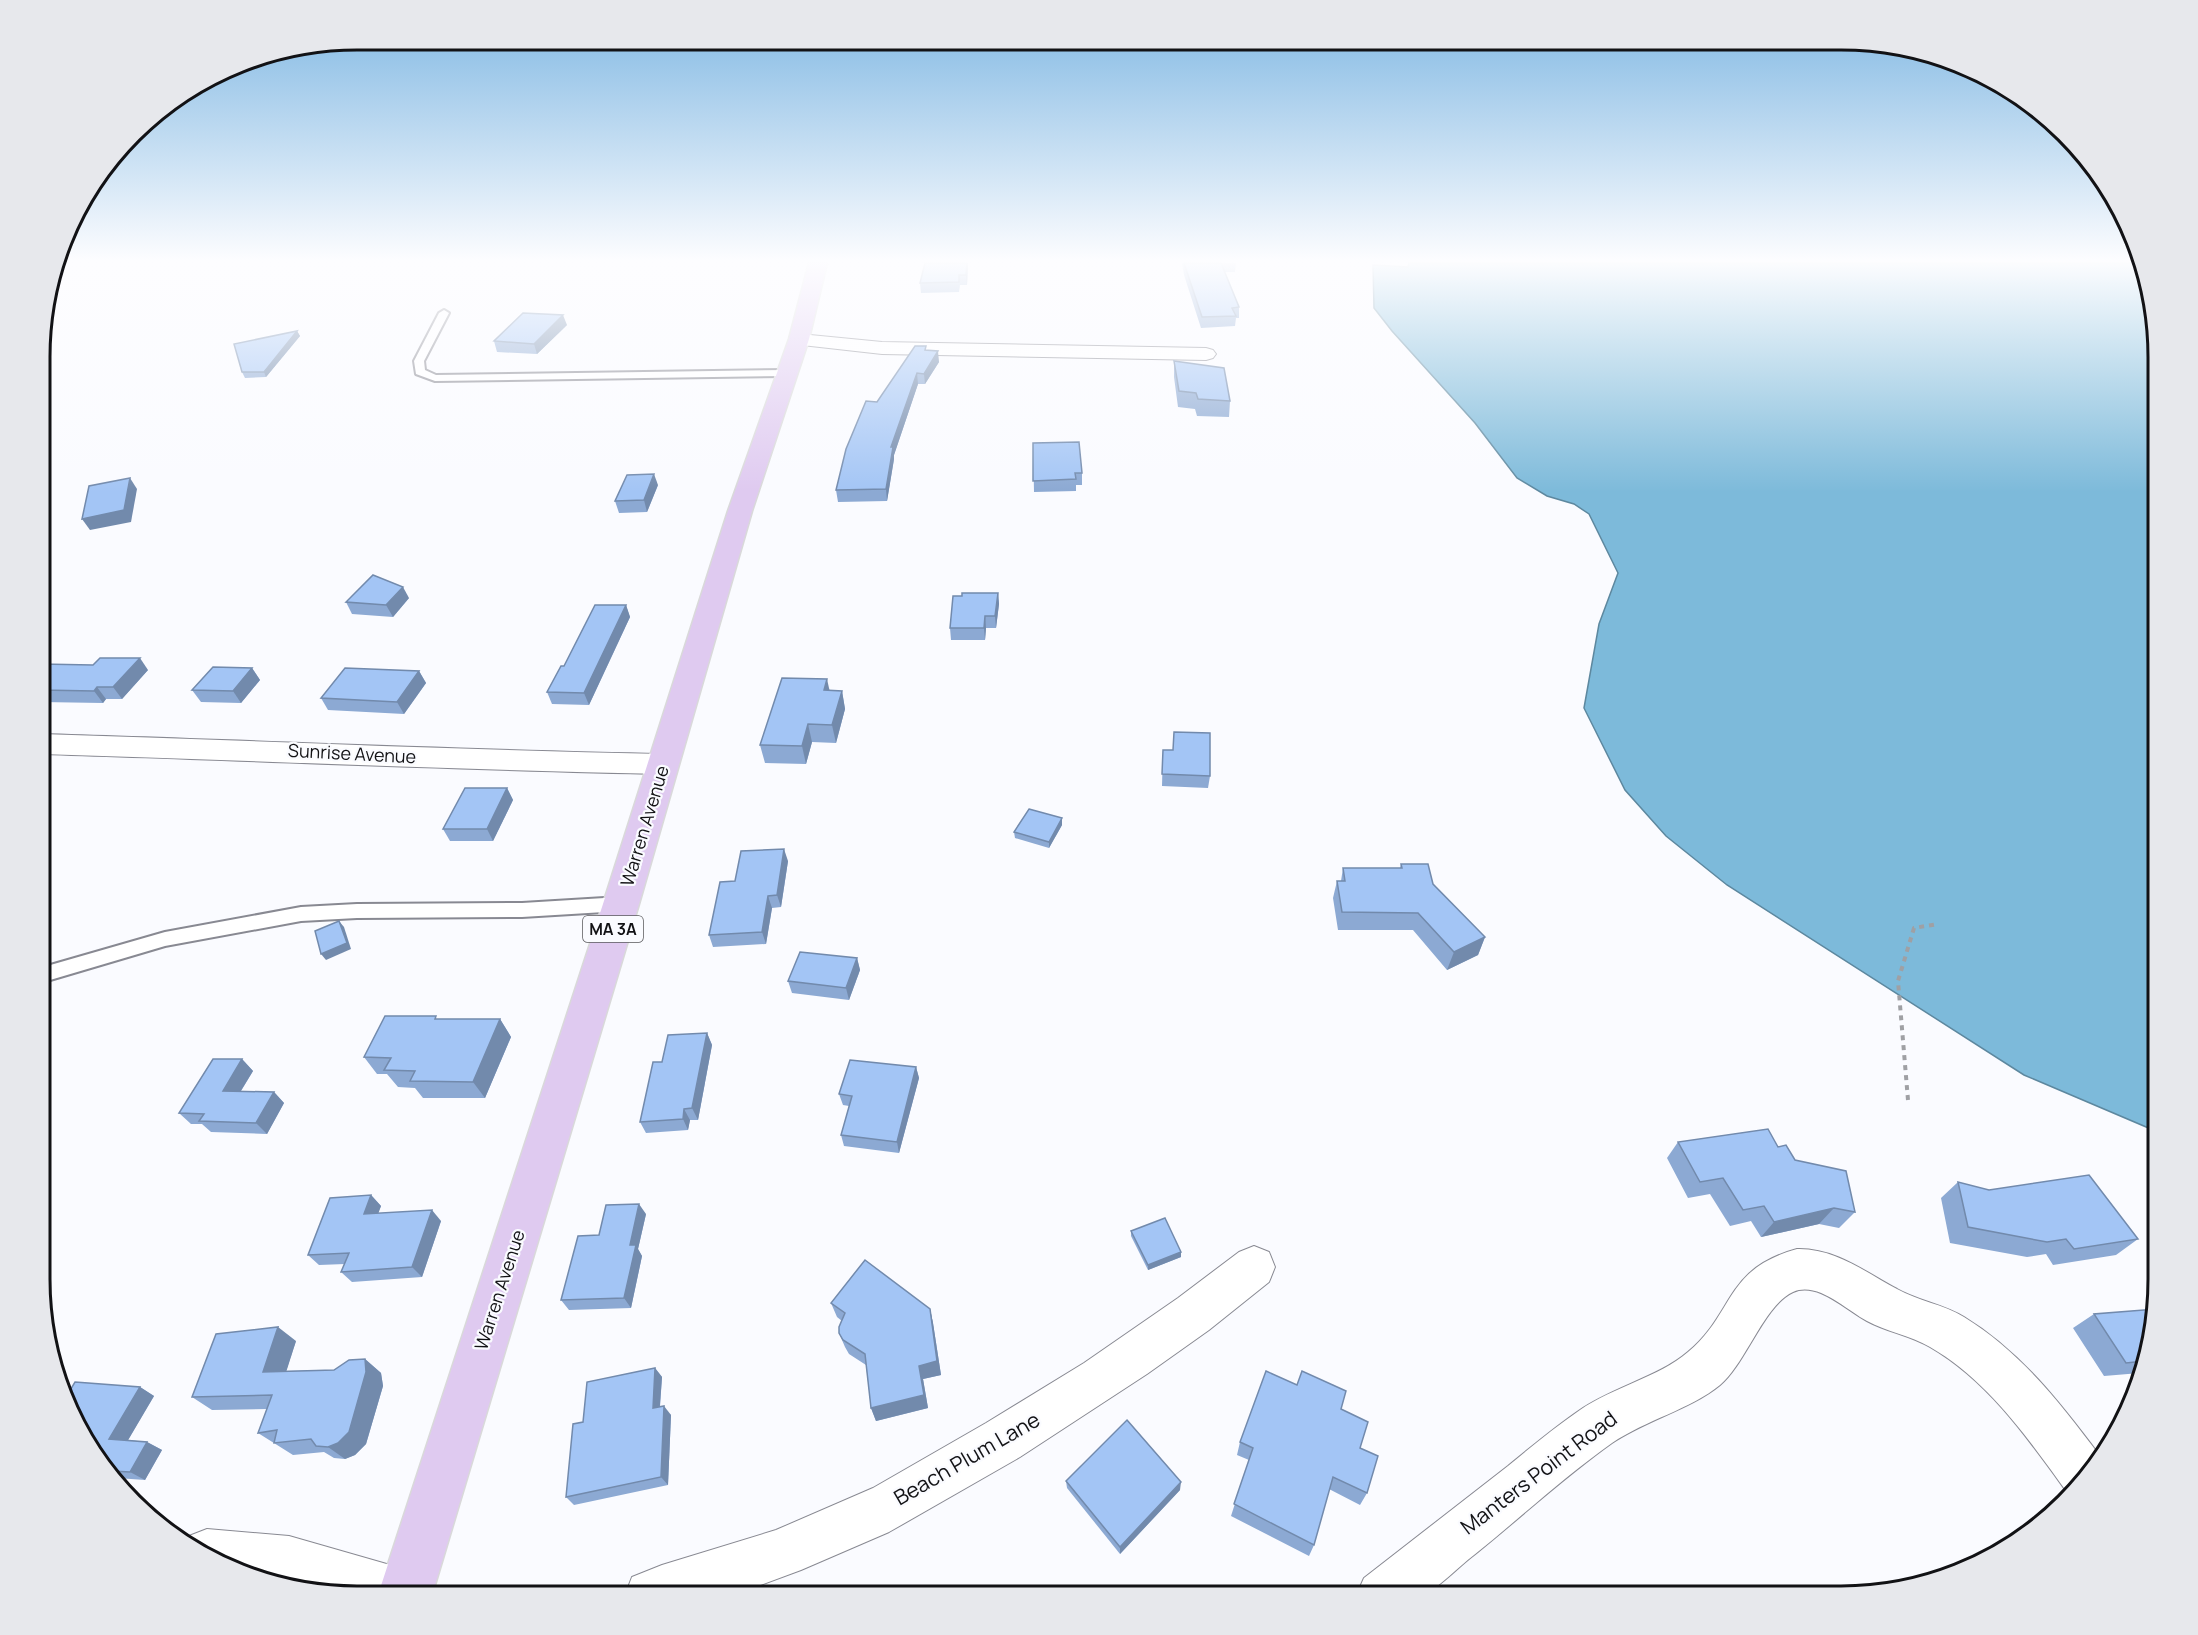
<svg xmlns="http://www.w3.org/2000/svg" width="2198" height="1635" font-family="Manrope,sans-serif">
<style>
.water{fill:#7dbada;stroke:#5d889f;stroke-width:1.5}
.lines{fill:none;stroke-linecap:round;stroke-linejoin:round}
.service-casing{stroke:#888992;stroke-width:4}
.minor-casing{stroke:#888992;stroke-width:2}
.primary-casing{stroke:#d9d9da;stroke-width:3}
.path{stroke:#9fa0a4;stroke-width:4;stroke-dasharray:5 5;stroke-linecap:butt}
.service{fill:#fff;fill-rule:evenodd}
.minor{fill:#fff;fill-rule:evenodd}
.primary{fill:#dfcaf0;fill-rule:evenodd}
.wall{fill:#8ca9d3}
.shaded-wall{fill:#728aac}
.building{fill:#a3c5f5;stroke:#728aac;stroke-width:1.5}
.labels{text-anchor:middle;stroke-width:4.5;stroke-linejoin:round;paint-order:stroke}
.shield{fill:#fafbff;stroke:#58585b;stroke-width:1.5}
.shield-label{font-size:16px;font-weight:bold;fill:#121215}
.street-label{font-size:18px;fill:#121215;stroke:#fafbff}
.near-street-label{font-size:21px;fill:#121215;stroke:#fafbff}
.rim{fill:none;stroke:#121215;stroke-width:3}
</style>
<rect width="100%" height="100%" fill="#fafbff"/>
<polygon class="water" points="1409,263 2142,263 2153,294 2159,356 2158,1132 2024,1075 1727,885 1666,836 1625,790 1584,708 1599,624 1618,573 1589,514 1574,504 1547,496 1517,478 1475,423 1392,331 1374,308 1373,265 1408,267"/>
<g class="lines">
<g class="service-casing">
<g id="service">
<polygon points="444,310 449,313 424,361 425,370 436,375 787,370 792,373 787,376 435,381 416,374 414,361 439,313"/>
<polygon points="621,897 627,899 630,904 627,909 621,911 522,917 357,918 301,921 165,946 40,983 40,968 165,932 301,907 357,904 522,903"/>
</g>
</g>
<g class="minor-casing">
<g id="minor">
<polygon points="800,334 882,342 1206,348 1213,350 1216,354 1213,358 1206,360 882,354 793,344 790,340 793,336"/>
<path d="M 41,734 C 248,740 456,750 663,754 L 674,757 L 678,764 L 674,771 L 663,774 C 456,770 248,760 41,754 Z"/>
<polygon points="1254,1246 1269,1252 1275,1267 1269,1282 1209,1330 1147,1374 1020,1457 889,1532 801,1570 731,1596 625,1595 632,1577 662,1565 776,1530 873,1488 986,1423 1084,1363 1178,1298 1239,1252"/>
<path d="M 1797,1249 C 1835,1248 1865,1272 1897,1289 C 1918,1301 1943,1304 1964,1317 C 2020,1351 2061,1404 2100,1456 L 2080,1488 L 2069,1495 C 2030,1441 1989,1381 1930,1347 C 1910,1335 1887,1332 1867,1321 C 1846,1310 1818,1281 1793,1292 C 1764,1305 1746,1363 1720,1385 C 1691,1409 1646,1420 1612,1443 C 1564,1477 1520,1518 1474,1555 C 1458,1567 1442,1585 1424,1595 C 1416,1599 1369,1596 1356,1596 L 1364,1578 C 1412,1541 1460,1503 1508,1466 C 1531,1447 1555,1427 1580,1410 C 1613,1387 1659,1377 1688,1352 C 1735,1313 1724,1269 1797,1249 Z"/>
<polygon points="207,1529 289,1536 404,1569 422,1577 430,1595 336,1595 235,1572 187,1542 189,1536"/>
</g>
</g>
<g class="primary-casing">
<polygon id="primary" points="809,263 827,263 809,339 752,511 639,904 432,1595 378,1595 603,904 728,511 789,339"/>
</g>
<polyline class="path" points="1908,1100 1898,981 1914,928 1938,924"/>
<use href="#service" class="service"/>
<use href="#minor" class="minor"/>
<use href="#primary" class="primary"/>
</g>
<g class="wall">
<polygon points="968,263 967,285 960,285 959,292 921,293 920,283"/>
<polygon points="1182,263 1236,263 1235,272 1225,272 1239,307 1239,318 1236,318 1235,326 1201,328 1184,275"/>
<polygon points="567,325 537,354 497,352 494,341"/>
<polygon points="297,331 300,336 266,377 245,378 242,372"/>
<polygon points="926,350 939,362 925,384 918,384 894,455 894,459 887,501 838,502 836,490 877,402"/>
<polygon points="1174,361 1230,401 1229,417 1197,416 1195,409 1178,407 1174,377"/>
<polygon points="1033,443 1082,473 1082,485 1076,485 1076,491 1034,492"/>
<polygon points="658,485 647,512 619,513 615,501"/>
<polygon points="998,593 999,604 996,628 986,628 985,640 951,640 950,628 962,596"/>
<polygon points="409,598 393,617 352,614 346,602"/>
<polygon points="626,605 630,617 589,705 552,704 547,692 564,666"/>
<polygon points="41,664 148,670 122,699 106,699 103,703 41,702"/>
<polygon points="252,668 260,680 241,703 201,702 192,690"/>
<polygon points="419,671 426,683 404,714 328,710 321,698"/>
<polygon points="829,691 842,691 845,709 836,743 812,742 806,764 765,763 760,745"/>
<polygon points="1163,750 1210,776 1208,788 1162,786"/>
<polygon points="507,788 513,800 493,841 450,841 443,829"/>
<polygon points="1062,818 1062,825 1049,848 1015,838 1014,832"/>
<polygon points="788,861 781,907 772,908 766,944 713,947 709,935 735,881"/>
<polygon points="1401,864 1433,884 1485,937 1478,955 1447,970 1413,930 1338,930 1333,898 1337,881 1341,881 1343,868 1400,868"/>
<polygon points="857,958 860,970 849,1000 792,993 788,981"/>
<polygon points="437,1019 500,1019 511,1037 485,1098 423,1098 415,1088 398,1087 387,1074 377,1074 364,1057"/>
<polygon points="707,1033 712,1045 698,1120 690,1120 688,1130 646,1133 640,1122"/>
<polygon points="242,1059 253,1071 241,1091 274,1092 284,1103 267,1134 211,1132 202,1124 191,1124 179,1113"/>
<polygon points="916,1067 919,1078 899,1153 844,1146 841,1135 849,1106 843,1105 839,1094"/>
<polygon points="1678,1142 1778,1147 1855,1212 1839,1228 1819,1224 1761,1237 1751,1221 1730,1226 1710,1194 1688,1198 1667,1158"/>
<polygon points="1958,1182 2138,1239 2116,1255 2053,1265 2046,1254 2027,1257 1950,1243 1941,1198"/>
<polygon points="371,1195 381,1206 378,1213 441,1221 422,1277 352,1282 341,1272 345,1264 319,1265 308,1255"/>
<polygon points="646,1214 638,1249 642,1256 631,1308 569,1310 561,1300 599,1235"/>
<polygon points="1131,1231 1181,1252 1181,1257 1148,1270 1131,1236"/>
<polygon points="831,1303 930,1309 933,1323 941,1375 923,1379 928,1408 876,1421 871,1408 866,1365 849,1354 845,1347 839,1333 842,1321 837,1317"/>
<polygon points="2156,1309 2141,1374 2140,1373 2104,1376 2073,1328 2094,1314"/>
<polygon points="296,1341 286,1371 334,1370 365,1359 381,1373 383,1386 366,1444 355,1455 345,1459 334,1458 324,1452 293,1455 258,1433 267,1409 212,1410 192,1397"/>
<polygon points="655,1368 662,1377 660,1407 671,1415 668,1485 574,1505 566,1497 583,1422"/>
<polygon points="140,1387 154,1396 128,1440 147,1442 162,1450 145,1480 117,1478 72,1419"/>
<polygon points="1341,1409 1360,1448 1367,1493 1360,1505 1329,1489 1314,1545 1309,1556 1231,1516 1249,1460 1237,1455 1240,1442"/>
<polygon points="1066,1481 1180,1490 1120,1554 1067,1488"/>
</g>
<g class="shaded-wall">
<polygon points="967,263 968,263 967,285 966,275"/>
<polygon points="563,315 567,325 537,354 534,344"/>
<polygon points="297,331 300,336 266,377 264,372"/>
<polygon points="938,351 939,362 925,384 924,374"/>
<polygon points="917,373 918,384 894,455 894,459 887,501 886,489 891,447"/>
<polygon points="654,474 658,485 647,512 644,500"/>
<polygon points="130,478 137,489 131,522 90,530 82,519"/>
<polygon points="403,587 409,598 393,617 386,605"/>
<polygon points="998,593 999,604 996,628 995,616"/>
<polygon points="626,605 630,617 589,705 584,693"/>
<polygon points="985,616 986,628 985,640 984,628"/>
<polygon points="140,658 148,670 122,699 113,687"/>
<polygon points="252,668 260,680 241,703 233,691"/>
<polygon points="419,671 426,683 404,714 397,702"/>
<polygon points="827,679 831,697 824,690"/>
<polygon points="97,687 106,699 103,703 94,691"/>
<polygon points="842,691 845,709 836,743 832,725"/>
<polygon points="808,724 812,742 806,764 802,746"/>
<polygon points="507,788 513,800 493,841 487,829"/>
<polygon points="1062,818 1062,825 1049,848 1049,842"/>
<polygon points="784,849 788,861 781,907 777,895"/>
<polygon points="768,896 772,908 766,944 762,932"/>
<polygon points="339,921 344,927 351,949 326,960 321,954"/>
<polygon points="1485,937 1478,955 1447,970 1454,952"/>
<polygon points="857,958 860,970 849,1000 846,988"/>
<polygon points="500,1019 511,1037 485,1098 473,1082"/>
<polygon points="707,1033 712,1045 698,1120 692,1108"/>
<polygon points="242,1059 253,1071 234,1102 223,1091"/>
<polygon points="916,1067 919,1078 899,1153 897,1142"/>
<polygon points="274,1092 284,1103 267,1134 256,1123"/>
<polygon points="684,1109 690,1120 688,1130 683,1119"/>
<polygon points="371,1195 381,1206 374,1225 364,1214"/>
<polygon points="639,1204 646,1214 638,1249 642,1256 631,1308 624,1298 630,1245"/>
<polygon points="1834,1208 1819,1224 1761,1237 1774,1222"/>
<polygon points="432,1210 441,1221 422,1277 412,1267"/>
<polygon points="1181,1252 1181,1257 1148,1270 1148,1265"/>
<polygon points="930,1309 933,1323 941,1375 923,1379 928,1408 876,1421 871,1408 919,1366"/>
<polygon points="278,1327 296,1341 282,1385 263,1372"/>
<polygon points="365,1359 381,1373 383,1386 366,1444 355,1455 345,1459 328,1447"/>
<polygon points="655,1368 662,1377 659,1417 653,1408"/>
<polygon points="140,1387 154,1396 124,1447 109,1439"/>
<polygon points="664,1406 671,1415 668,1485 661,1477"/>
<polygon points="147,1442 162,1450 145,1480 130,1472"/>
<polygon points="1181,1482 1180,1490 1120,1554 1120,1547"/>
</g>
<g class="building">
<polygon points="925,263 967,263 966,275 959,275 959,282 920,283"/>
<polygon points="1184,263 1221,263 1239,307 1232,308 1236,316 1202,317"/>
<polygon points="523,313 563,315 534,344 494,341"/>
<polygon points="297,331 264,372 242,372 234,344"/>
<polygon points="915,346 926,346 925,350 938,351 924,374 917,373 891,447 893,447 886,489 836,490 846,449 866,401 877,402"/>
<polygon points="1174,361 1224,368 1230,401 1198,399 1196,393 1179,391"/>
<polygon points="1079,442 1082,473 1075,473 1076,479 1033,481 1033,443"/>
<polygon points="654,474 644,500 615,501 627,475"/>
<polygon points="130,478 124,510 82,519 89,486"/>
<polygon points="373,575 403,587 386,605 346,602"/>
<polygon points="962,593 998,593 995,616 985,616 984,628 950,628 953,596 962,596"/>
<polygon points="595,605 626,605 584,693 547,692 561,666 564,666"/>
<polygon points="100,658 140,658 113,687 97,687 94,691 41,690 41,664 93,665"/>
<polygon points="213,667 252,668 233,691 192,690"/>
<polygon points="345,668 419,671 397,702 321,698"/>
<polygon points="782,678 827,679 824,690 842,691 832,725 808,724 802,746 760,745"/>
<polygon points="1174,732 1210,733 1210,776 1162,774 1163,750 1173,750"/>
<polygon points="465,788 507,788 487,829 443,829"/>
<polygon points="1029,809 1062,818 1049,842 1014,832"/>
<polygon points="784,849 777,895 768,896 762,932 709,935 720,882 735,881 741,851"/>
<polygon points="1401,864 1428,864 1433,884 1485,937 1454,952 1418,913 1342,912 1337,881 1345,881 1343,868 1402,868"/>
<polygon points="339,921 347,943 321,954 315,931"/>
<polygon points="800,952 857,958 846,988 788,981"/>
<polygon points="385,1016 436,1016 435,1019 500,1019 473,1082 410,1081 415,1071 384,1070 391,1058 364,1057"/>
<polygon points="707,1033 692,1108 684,1109 683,1119 640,1122 653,1062 662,1062 668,1035"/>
<polygon points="213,1059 242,1059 223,1091 274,1092 256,1123 199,1121 204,1114 179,1113"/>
<polygon points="850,1060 916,1067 897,1142 841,1135 852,1096 839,1094"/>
<polygon points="1768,1129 1778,1147 1786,1145 1795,1160 1846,1171 1855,1212 1834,1208 1774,1222 1764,1206 1743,1210 1723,1178 1700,1182 1678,1142"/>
<polygon points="2089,1175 2138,1239 2074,1249 2066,1239 2047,1242 1968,1227 1958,1182 1989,1190"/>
<polygon points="371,1195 364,1214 432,1210 412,1267 341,1272 349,1253 308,1255 330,1198"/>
<polygon points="639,1204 630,1245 636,1245 624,1298 561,1300 578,1236 599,1235 606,1205"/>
<polygon points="1165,1218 1181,1252 1148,1265 1131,1231"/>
<polygon points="865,1260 930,1309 937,1361 919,1366 924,1395 871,1408 865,1354 843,1340 839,1333 839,1327 845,1313 831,1303"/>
<polygon points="2156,1309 2144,1361 2126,1363 2094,1314"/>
<polygon points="278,1327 263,1372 334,1370 349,1360 365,1359 366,1372 349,1432 338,1443 328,1447 316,1446 311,1439 274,1443 277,1430 258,1433 272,1395 192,1397 216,1334"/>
<polygon points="655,1368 653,1408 664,1406 661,1477 566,1497 573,1424 583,1422 587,1382"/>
<polygon points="1266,1371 1297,1385 1302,1371 1346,1391 1341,1409 1368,1422 1360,1448 1378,1456 1367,1493 1333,1477 1314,1545 1234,1504 1253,1448 1240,1442"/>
<polygon points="75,1382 140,1387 109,1439 147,1442 130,1472 112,1471 72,1419 66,1397"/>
<polygon points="1127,1420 1181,1482 1120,1547 1066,1481"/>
</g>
<linearGradient id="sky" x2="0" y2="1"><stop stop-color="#7db6e2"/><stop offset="0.53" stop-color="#fdfdff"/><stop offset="1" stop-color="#fdfdff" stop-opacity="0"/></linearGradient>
<rect width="2198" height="492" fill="url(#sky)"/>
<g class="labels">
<rect class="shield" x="583" y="916" width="60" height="26" rx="4.5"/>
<g class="shield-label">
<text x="613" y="935">MA 3A</text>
</g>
<g class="street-label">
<text transform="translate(352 754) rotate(3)" y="6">Sunrise Avenue</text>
<text transform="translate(645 826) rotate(-73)" y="6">Warren Avenue</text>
<text transform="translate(500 1290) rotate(-72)" y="6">Warren Avenue</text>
</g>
<g class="near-street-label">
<text transform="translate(967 1459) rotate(-30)" y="7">Beach Plum Lane</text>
<text transform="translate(1539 1473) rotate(-37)" y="7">Manters Point Road</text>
</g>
</g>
<path d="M0 0H2198V1635H0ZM357 50H1841A307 307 0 0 1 2148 357V1279A307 307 0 0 1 1841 1586H357A307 307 0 0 1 50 1279V357A307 307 0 0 1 357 50Z" fill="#e7e8ec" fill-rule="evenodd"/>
<path class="rim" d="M357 50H1841A307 307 0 0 1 2148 357V1279A307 307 0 0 1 1841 1586H357A307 307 0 0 1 50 1279V357A307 307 0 0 1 357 50Z"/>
</svg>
